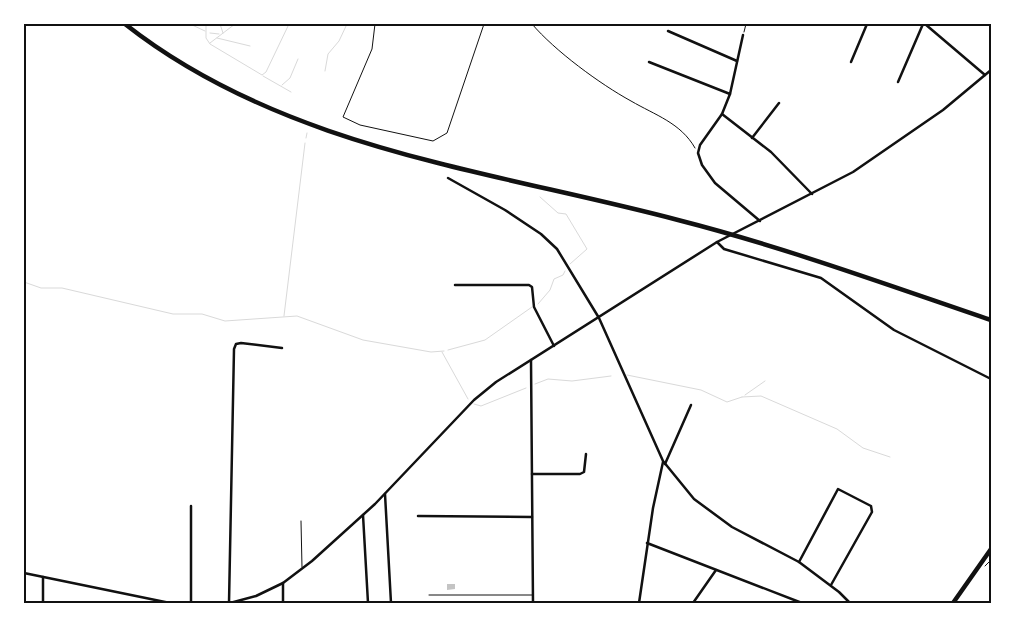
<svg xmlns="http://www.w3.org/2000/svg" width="1015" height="627" font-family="Mulish,sans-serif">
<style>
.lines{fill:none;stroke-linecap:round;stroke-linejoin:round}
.stream{stroke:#d9d9d9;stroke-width:1}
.building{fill:#c4c4c4}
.path{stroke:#111;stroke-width:1}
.service{stroke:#111;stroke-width:1}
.minor{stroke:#111;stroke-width:2.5}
.primary{stroke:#111;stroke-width:4.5}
.neatline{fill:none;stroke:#111;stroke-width:2}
</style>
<rect width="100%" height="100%" fill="#fff"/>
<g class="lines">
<g class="stream">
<polyline points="190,24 205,31"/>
<polyline points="206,24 206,38 210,44 262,75 266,72 289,24"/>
<polyline points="220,24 223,33"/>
<polyline points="352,24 364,24"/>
<polyline points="210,33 219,34"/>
<polyline points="217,38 250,46"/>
<polyline points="210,43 235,24"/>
<polyline points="325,71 328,54 339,41 347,24"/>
<polyline points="263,76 291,92"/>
<polyline points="282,85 290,78 298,59"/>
<polyline points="306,138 307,133"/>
<polyline points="540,197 558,213 566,214 587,249 570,264"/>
<polyline points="24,282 41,288 62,288 173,314 202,314 225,321 297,316 363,340 431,352 444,351"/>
<polyline points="538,304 550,290 554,279 563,275 565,271"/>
<polyline points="284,316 305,143"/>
<polyline points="448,350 485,340 532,307"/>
<polyline points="442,352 468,399"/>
<polyline points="627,375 701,390 727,402 742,397"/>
<polyline points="535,384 548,379 572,381 611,376"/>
<polyline points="745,395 765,381"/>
<polyline points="742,397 761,396 837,429 863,448 890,457"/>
<polyline points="474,404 481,406 526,388"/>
</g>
</g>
<polygon class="building" points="447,584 455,584 455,589 447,590"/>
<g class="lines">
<g class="path">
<polyline points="375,24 372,49 343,117 360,125 433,141 447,133 484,24"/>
<path d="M 532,24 C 555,51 600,84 631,101 C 655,115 681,123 695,148"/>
<polyline points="744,32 746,24"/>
<polyline points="985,566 991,560"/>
</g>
<g class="service">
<polyline points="301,521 302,567"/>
<polyline points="429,595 532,595"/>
</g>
<g class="minor">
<polyline points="925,24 985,75"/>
<polyline points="668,31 737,61"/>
<polyline points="743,35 730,94 722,114 700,145 698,153 702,165 715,183 760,221"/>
<polyline points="649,62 730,94"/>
<polyline points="851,62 867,24"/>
<polyline points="898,82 923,24"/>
<polyline points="722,114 771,152 812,194"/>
<polyline points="752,138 779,103"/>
<polyline points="448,178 505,210 541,234 557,249 599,318 663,461 694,499 732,527 799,562 839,592 850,603"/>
<polyline points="717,242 724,249 821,278 894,330 991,379"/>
<polyline points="455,285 529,285 532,287 534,307 554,346"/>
<polyline points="531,360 533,603"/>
<polyline points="665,464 691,405"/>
<polyline points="532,474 580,474 584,472 586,454"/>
<polyline points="385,494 391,603"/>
<polyline points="363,515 368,603"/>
<polyline points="418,516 532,517"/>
<polyline points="647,543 802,603"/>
<polyline points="799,562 838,489 871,506 872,512 831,585"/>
<polyline points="24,573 170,603"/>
<polyline points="43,603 43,577"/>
<polyline points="191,603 191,506"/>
<polyline points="229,603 234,349 236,344 241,343 282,348"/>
<polyline points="230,603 256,596 283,583 312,561 375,504 474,400 496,382 717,242 853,172 943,110 991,70"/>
<polyline points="283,603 283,583"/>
<polyline points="639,603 653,508 663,462"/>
<polyline points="693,603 716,570"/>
</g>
<g class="primary">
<path d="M 125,24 C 284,149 489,170 678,220 C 784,247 888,285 991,320"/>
<polyline points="953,603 991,549"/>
</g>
</g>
<rect width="1015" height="627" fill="none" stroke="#ffffff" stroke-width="50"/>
<rect x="25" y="25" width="965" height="577" class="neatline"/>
</svg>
